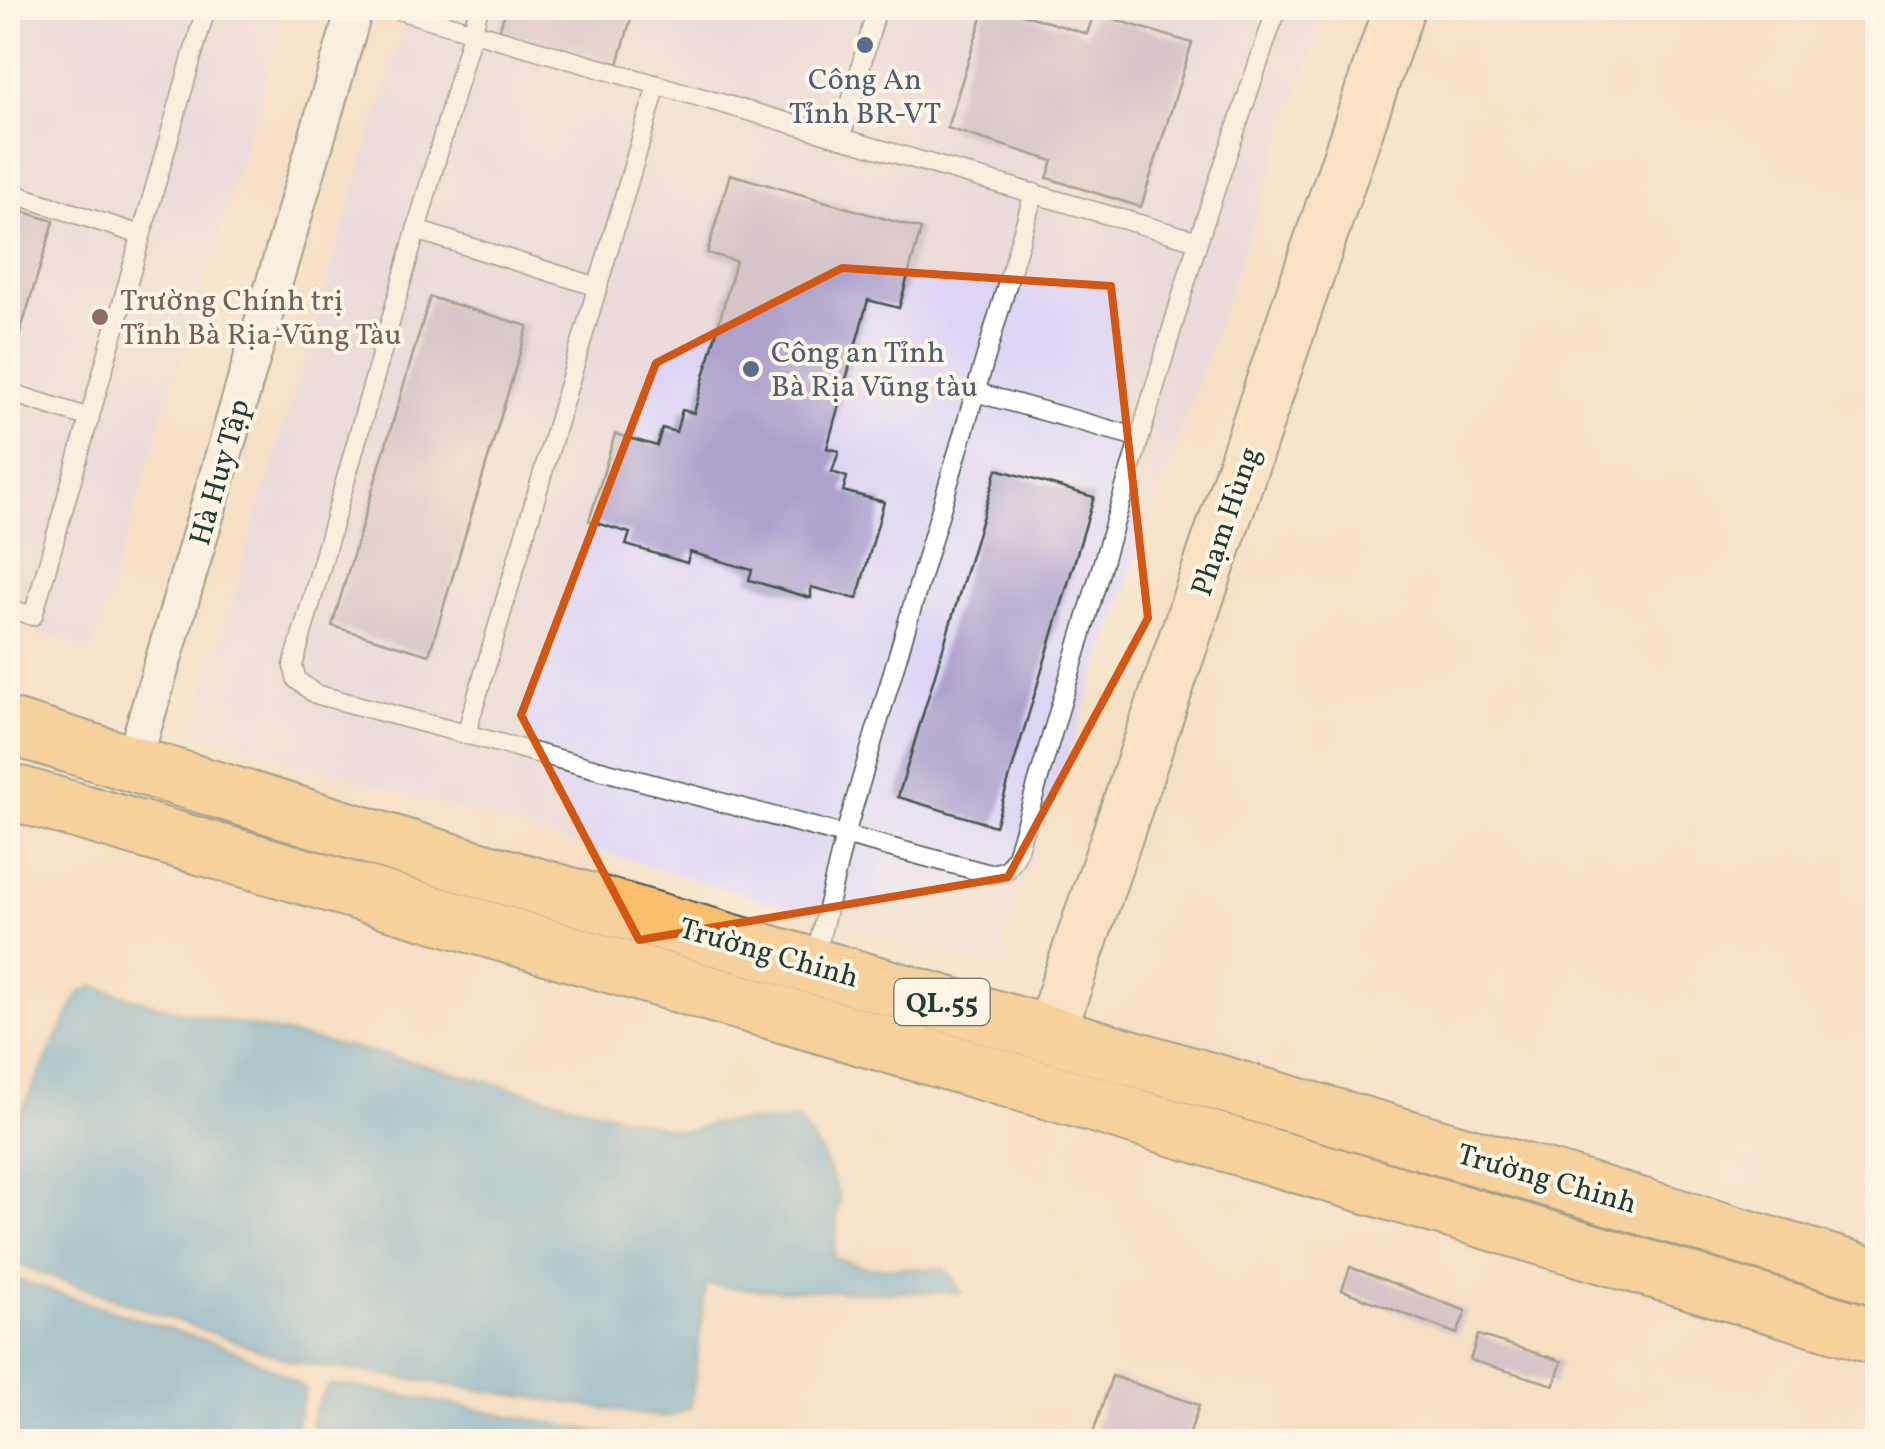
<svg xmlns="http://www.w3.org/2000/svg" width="1885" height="1449" font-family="Vollkorn,serif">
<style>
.built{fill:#ded5f5}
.water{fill:#56a7d1;stroke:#3a7282;stroke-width:2.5}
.building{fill:#aea2cd}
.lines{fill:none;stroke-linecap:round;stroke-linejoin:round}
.lane-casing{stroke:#3f554a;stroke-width:21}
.street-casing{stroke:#3f554a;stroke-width:39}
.secondary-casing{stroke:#3f554a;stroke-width:54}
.highway-casing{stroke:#3f554a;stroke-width:59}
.lane{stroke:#fff;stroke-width:18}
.street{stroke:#fff;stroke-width:35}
.secondary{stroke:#fce5c4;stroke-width:50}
.highway{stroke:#f8bf6c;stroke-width:55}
.marked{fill:none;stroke:#d45610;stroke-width:8;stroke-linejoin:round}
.service-dot{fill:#5c6f8a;stroke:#fcf5e5;stroke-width:4}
.education-dot{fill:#8d6e63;stroke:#fcf5e5;stroke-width:4}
.labels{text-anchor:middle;stroke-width:8;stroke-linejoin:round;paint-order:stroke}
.shield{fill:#fcf5e5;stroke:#617469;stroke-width:2.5}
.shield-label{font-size:28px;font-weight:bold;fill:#1f3d34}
.service-label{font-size:30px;fill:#4e5e75;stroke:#fcf5e5}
.education-label{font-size:30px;fill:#785e54;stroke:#fcf5e5;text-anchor:start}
.street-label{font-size:30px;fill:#1f3d34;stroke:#fcf5e5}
</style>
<rect width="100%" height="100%" fill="#fcf5e5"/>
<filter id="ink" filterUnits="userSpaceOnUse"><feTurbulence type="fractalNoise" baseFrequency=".01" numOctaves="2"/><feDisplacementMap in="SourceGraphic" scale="20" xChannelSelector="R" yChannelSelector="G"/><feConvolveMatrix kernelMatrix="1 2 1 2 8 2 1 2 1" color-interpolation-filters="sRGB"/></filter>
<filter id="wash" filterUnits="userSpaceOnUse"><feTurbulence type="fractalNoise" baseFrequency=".0048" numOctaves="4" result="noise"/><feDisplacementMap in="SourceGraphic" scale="40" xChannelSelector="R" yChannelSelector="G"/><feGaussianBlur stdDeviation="2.25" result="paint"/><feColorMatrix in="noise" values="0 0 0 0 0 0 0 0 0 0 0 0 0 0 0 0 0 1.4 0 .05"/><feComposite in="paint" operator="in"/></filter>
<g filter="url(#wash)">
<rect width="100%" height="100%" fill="#f5e0c4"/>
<g class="built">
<polygon points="8,8 287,8 92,650 8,626"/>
<polygon points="409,8 1328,8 994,968 192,731"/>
</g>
<g class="water">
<polygon points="94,986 169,1009 389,1056 683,1132 715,1123 798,1120 821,1153 839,1195 834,1258 866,1267 945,1269 963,1293 760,1290 706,1285 691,1407 666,1418 291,1361 8,1261 8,1138 79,993"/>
<polygon points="8,1277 232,1349 285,1375 305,1389 292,1441 8,1441"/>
<path d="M 346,1385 L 647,1441 L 648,1441 L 310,1441 C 311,1418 314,1405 329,1386 Z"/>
</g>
<g id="blocks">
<g class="building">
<polygon points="506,8 634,8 618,64 499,31"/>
<polygon points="985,8 1002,8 1087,34 1094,13 1192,43 1141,207 1047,178 1053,161 947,128"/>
<polygon points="730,174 921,229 899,308 868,300 827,448 839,451 832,472 847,477 843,491 884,502 857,599 811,587 811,598 749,580 752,570 690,552 687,563 626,545 630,533 589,521 615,434 657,446 662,428 676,432 682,410 694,413 736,261 707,253"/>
<polygon points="8,207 54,221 10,366 8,365"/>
<polygon points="430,297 528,326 429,655 332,626"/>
<polygon points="997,469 1094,497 995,826 898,797"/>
<polygon points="1350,1267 1466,1311 1457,1334 1342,1290"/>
<polygon points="1478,1335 1562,1361 1554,1385 1470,1360"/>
<polygon points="1112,1376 1199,1405 1187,1442 1090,1442"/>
</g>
</g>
</g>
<g filter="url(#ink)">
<use href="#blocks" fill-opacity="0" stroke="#3f554a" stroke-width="2.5"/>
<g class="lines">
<g class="lane-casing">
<g id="lane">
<polyline points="391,8 1198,241"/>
<polyline points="479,8 293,666 297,680 315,694 990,874 1007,870 1016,856 1198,241 1277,8"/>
<polyline points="841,138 877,8"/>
<polyline points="8,192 141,235"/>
<polyline points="416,230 598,287"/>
<polyline points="8,392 90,418"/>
<polyline points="975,392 1140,438"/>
<polyline points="8,608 33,616 206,8"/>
<polyline points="466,734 657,85"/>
<polyline points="814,962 845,835 1034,193"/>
</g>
</g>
<g class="street-casing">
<polyline id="street" points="133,763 355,8"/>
</g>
<g class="secondary-casing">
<polyline id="secondary" points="1050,1033 1399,8"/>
</g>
<g class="highway-casing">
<g id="highway">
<polyline points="8,726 444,859 1554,1180 1878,1277"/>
<polyline points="8,791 1096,1105 1878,1337"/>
</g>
</g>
<use href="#lane" class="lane"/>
<use href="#street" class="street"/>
<use href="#secondary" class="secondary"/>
<use href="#highway" class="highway"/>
</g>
</g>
<path d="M0 0H1885V1449H0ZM 842,268 L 1111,286 L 1148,618 L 1008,877 L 639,940 L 521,715 L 656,363 Z" fill="#f5e0c4" fill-opacity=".55" fill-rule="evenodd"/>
<path class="marked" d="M 842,268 L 1111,286 L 1148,618 L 1008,877 L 639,940 L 521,715 L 656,363 Z"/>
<g class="service-dot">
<circle cx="865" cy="45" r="10"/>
<circle cx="751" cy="369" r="10"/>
</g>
<circle class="education-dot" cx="100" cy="317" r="10"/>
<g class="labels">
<rect class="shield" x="894.5" y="979" width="95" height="46" rx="8"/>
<g class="shield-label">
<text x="942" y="1012">QL.55</text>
</g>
<g class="service-label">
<text x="865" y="89">Công An<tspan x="865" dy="34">Tỉnh BR-VT</tspan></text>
<text x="771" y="362" text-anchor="start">Công an Tỉnh<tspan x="771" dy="34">Bà Rịa Vũng tàu</tspan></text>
</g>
<g class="education-label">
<text x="120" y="310">Trường Chính trị<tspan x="120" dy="34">Tỉnh Bà Rịa-Vũng Tàu</tspan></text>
</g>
<g class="street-label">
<text transform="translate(219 472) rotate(-74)" y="10">Hà Huy Tập</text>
<text transform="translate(1225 521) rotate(-71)" y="10">Phạm Hùng</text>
<text transform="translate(769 952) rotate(16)" y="10">Trường Chinh</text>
<text transform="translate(1547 1178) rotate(16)" y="10">Trường Chinh</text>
</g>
</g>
<rect width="1885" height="1449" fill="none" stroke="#fcf5e5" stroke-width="40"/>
</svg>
